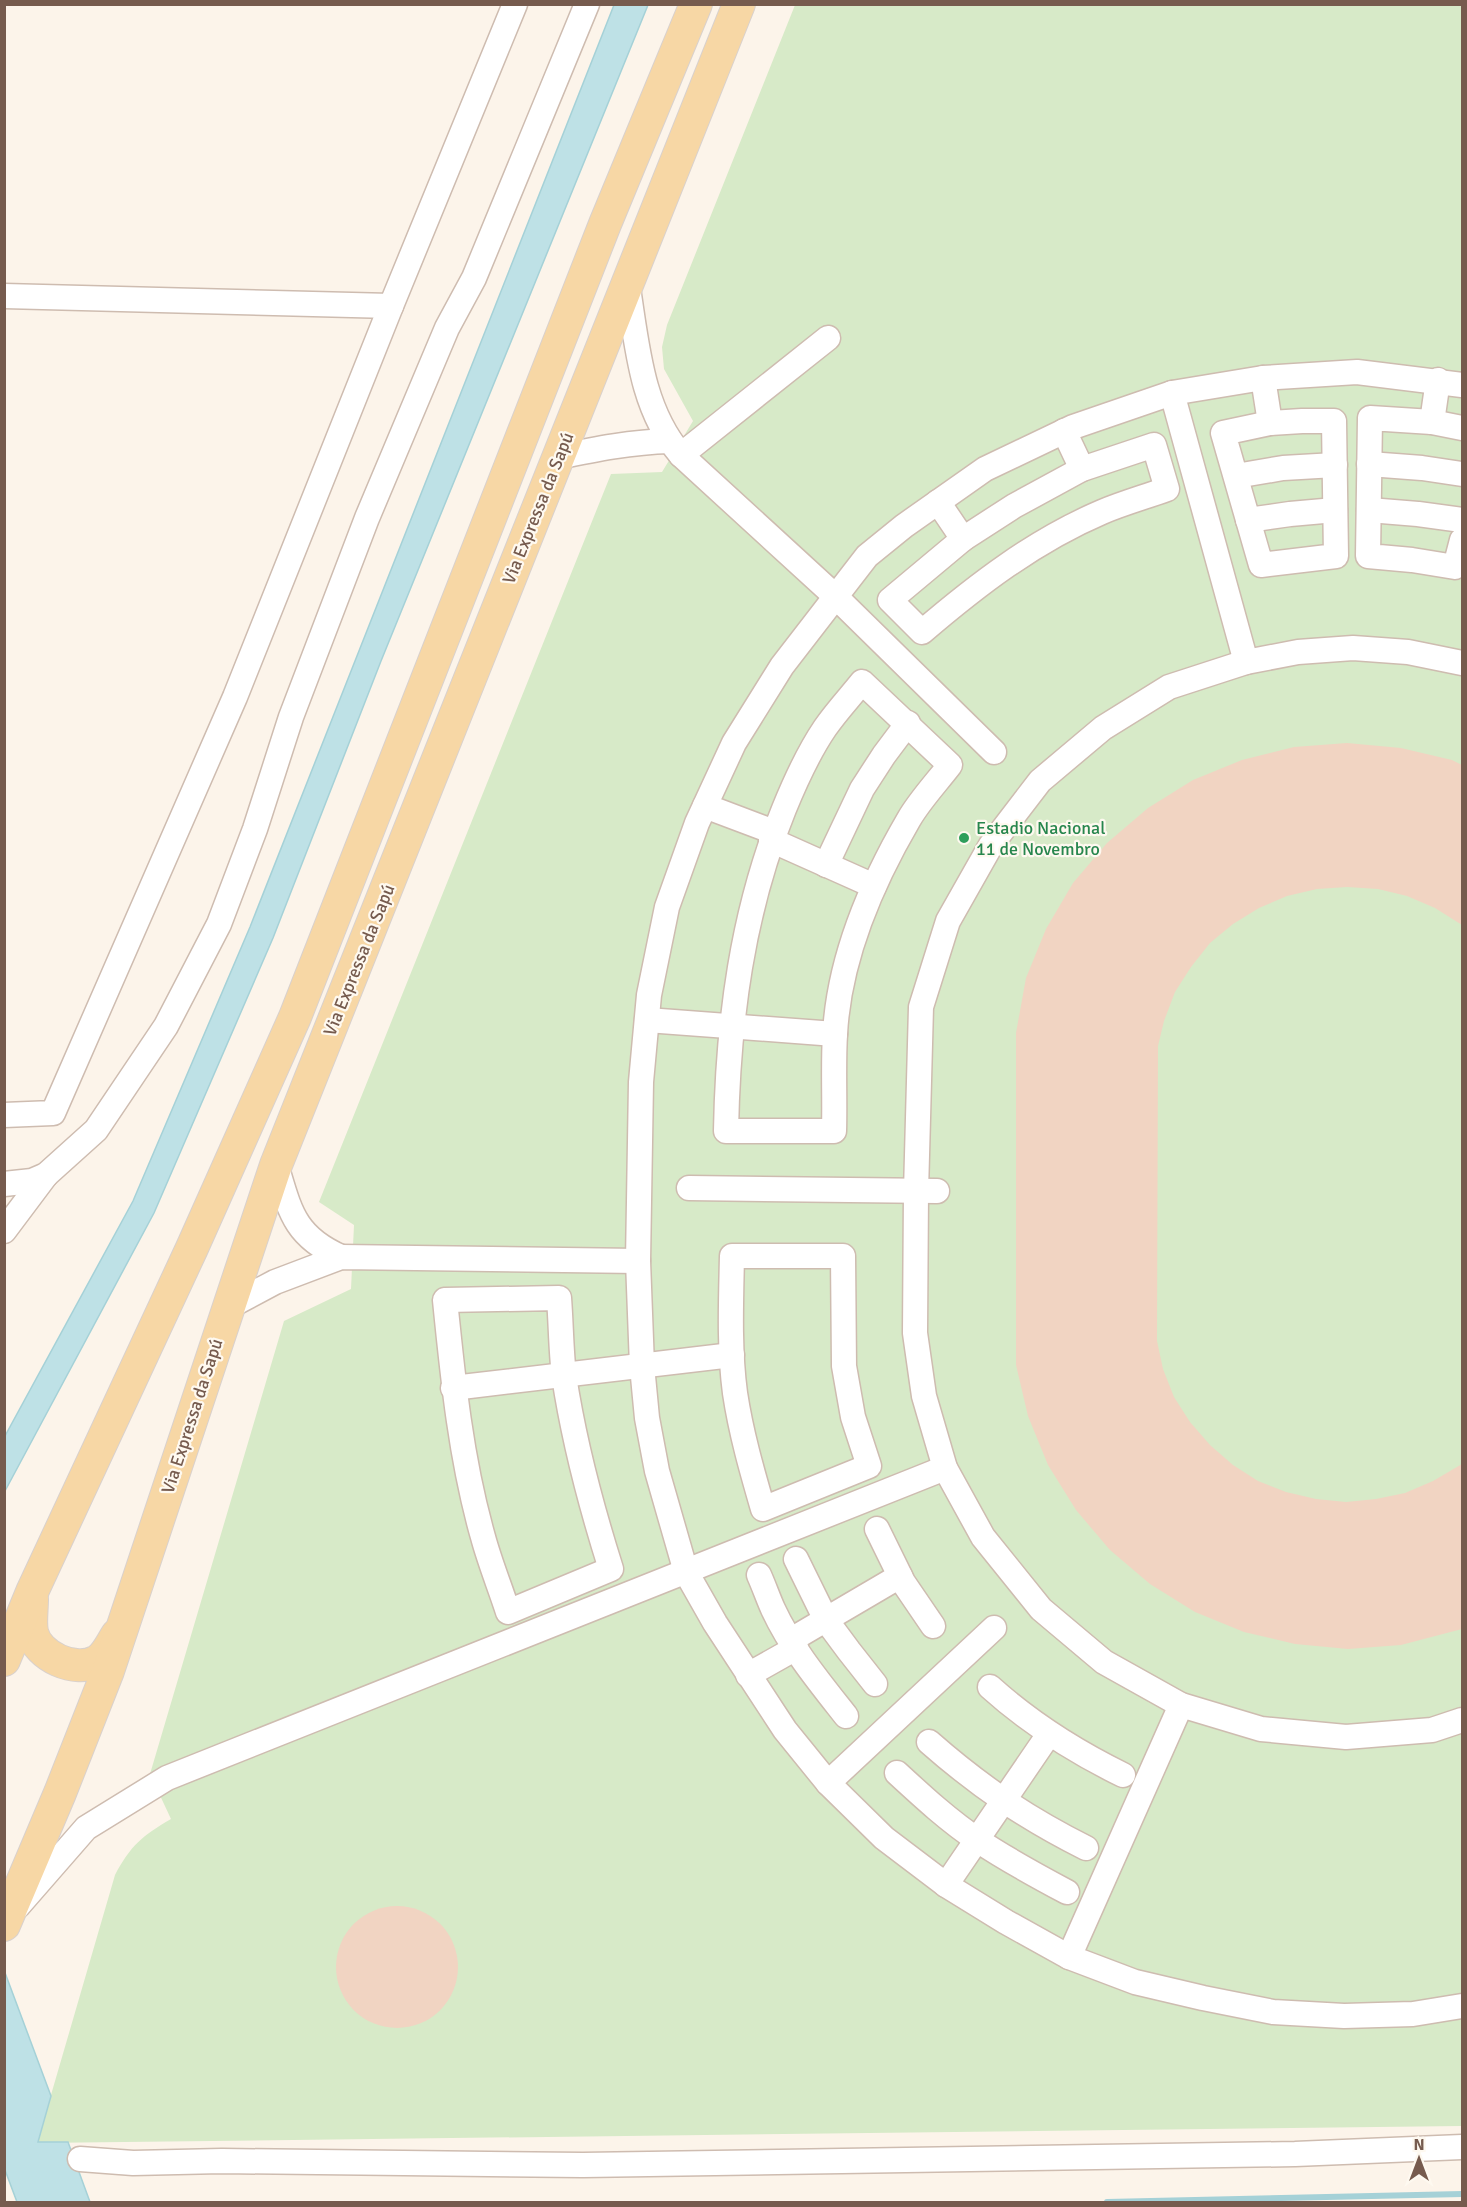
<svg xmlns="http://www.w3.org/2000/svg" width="1467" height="2207" font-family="Signika,sans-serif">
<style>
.green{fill:#d7eac8}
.water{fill:#bee1e6;stroke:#a5d1d7;stroke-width:1.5}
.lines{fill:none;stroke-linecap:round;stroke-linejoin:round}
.stream{stroke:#a5d1d7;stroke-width:6}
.building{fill:#f1d4c2}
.minor-casing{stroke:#cebcb0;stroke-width:27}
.major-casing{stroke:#d9d1cd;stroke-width:34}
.minor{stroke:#fff;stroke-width:24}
.major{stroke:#f7d7a5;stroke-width:32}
.leisure-dot{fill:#2e9e5b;stroke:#fef9f0;stroke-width:2}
.labels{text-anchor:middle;stroke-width:4.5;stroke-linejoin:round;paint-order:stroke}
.street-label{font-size:18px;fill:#765b4e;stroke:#fef9f0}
.leisure-label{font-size:18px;fill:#27864d;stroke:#fef9f0;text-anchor:start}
</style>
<rect width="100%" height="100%" fill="#fcf4ea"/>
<path class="green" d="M 795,5 L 1462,5 L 1462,2126 L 37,2143 L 115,1875 C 131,1845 142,1836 171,1819 L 150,1774 L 284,1321 L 351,1289 L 354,1225 L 319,1202 L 611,474 L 662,472 L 693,421 L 664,369 L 662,347 L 667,325 Z"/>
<g class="water">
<polygon points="614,5 648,5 381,661 273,938 154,1213 5,1491 5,1436 133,1201 250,927"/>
<polygon points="4,1970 51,2096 38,2142 68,2142 90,2202 17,2202 5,2170"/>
</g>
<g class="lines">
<polyline class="stream" points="1107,2202 1462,2194"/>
</g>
<g class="building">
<polygon points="1347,743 1401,748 1452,760 1462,765 1462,925 1435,908 1407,896 1378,889 1347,887 1317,889 1287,896 1259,908 1233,924 1210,943 1191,967 1175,992 1164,1021 1158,1046 1157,1341 1163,1369 1174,1397 1190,1422 1210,1445 1233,1465 1258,1481 1286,1492 1316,1499 1346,1502 1376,1499 1405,1493 1433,1481 1462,1464 1462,1629 1401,1645 1348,1649 1295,1644 1244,1632 1195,1612 1150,1584 1110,1550 1076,1510 1048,1465 1028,1416 1016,1365 1016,1033 1026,978 1046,929 1073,883 1107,843 1148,808 1193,780 1242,760 1294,747"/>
<circle cx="397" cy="1967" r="61"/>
</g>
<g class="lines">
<g class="minor-casing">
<g id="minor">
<path d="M 627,282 C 637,342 640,407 681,455 L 835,596 L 994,752"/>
<polyline points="4,296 391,306"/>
<polyline points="1263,378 1270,423"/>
<polyline points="1462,385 1357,372 1263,378 1172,393 1073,427 985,469 904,526 867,556 782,666 734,743 697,823 667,907 649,995 641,1082 638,1261 642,1366 647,1418 657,1471 686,1572 715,1623 785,1730 828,1783 884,1838 946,1885 1006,1922 1069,1957 1135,1982 1203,1998 1273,2012 1344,2016 1413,2014 1462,2006"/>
<polyline points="1172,393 1246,662"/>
<polygon points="1302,421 1334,421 1336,556 1261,565 1223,433 1270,423"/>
<polyline points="1432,422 1438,380"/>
<polyline points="1462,428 1432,422 1370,418 1368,556 1412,560 1455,567 1462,540"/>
<polyline points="1064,431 1082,469"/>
<path d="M 1154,445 L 1167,489 C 1145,497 1123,503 1102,512 C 1034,541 977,585 922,632 L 890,600 L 963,539 L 1014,506 L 1082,469 Z"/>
<polyline points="681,455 828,338"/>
<path d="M 558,457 C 596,449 631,442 670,441"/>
<polyline points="1369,464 1422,468 1462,474"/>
<polyline points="1236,476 1283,468 1335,465"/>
<polyline points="938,502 963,539"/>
<polyline points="1369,510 1418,514 1462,520"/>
<polyline points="1248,520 1290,514 1335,510"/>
<polyline points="1462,663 1408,652 1353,648 1298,652 1246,662 1169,687 1103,728 1040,781 991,845 948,921 921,1007 916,1192 915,1333 924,1396 945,1468 983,1537 1041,1609 1104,1662 1181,1705 1261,1729 1346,1737 1432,1730 1462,1720"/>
<path d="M 862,682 L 950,765 C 937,782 920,800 909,819 C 871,884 839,958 835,1034 C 833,1066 835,1099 834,1131 L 726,1131 C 728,1021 742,912 784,809 C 795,782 808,753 825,728 C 836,712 850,697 862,682 Z"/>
<polyline points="705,806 774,832"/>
<polyline points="771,840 874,886"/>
<polyline points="826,865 862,789 884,755 908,723"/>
<polyline points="647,1020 835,1034"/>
<polyline points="4,1115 53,1113 235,697 391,306 515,4"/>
<path d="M 276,1165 C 290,1211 294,1236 341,1257"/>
<polyline points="4,1184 32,1181 46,1175 96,1130 166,1026 219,924 255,829 291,717 367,518 447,328 474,278 587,4"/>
<polyline points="689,1188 937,1191"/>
<polyline points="4,1231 46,1175"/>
<path d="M 732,1256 L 843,1256 L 844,1366 L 853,1417 L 869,1466 L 763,1509 C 752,1471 741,1433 735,1393 C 729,1348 731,1301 732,1256 Z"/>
<path d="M 559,1298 C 561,1324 561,1350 564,1376 C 574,1442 591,1506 611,1569 L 508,1612 C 500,1587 490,1563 483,1537 C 461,1460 453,1380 445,1300 Z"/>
<polyline points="228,1307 275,1282 341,1257 638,1261"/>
<polyline points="453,1388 732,1355"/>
<polyline points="877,1529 903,1582 933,1626"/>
<polyline points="796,1559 826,1620 849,1651 875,1684"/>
<path d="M 759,1575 C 764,1586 768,1598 773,1609 C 791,1648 820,1683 846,1716"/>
<polyline points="791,1640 900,1576"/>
<polyline points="748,1675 796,1648"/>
<path d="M 990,1687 C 1030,1723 1074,1751 1123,1775"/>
<path d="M 929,1742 C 979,1786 1026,1818 1086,1848"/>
<path d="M 897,1773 C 923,1797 949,1821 979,1841 C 1007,1860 1037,1876 1067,1892"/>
<polyline points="828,1783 994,1628"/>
<polyline points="946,1885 1049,1734"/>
<polyline points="18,1906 86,1828 167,1778 945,1468"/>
<polyline points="1069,1957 1181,1705"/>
<polyline points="80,2159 133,2163 222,2161 583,2165 1295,2154 1462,2147"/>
</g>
</g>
<g class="major-casing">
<g id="major">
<path d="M 32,1599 C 32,1609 30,1622 32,1632 C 37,1656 76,1674 97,1661 C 106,1656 111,1644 117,1635"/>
<polyline points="4,1660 32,1592 192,1248 295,1017 605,224 696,4"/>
<polyline points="4,1925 60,1793 108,1671 276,1165 739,4"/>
</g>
</g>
<use href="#minor" class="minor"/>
<use href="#major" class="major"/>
</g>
<circle class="leisure-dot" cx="964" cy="838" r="6"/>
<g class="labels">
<g class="street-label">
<text transform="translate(538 508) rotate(-68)" y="6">Via Expressa da Sapú</text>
<text transform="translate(359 960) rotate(-68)" y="6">Via Expressa da Sapú</text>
<text transform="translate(192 1416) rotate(-72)" y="6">Via Expressa da Sapú</text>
</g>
<g class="leisure-label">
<text x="976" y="834">Estadio Nacional<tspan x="976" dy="21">11 de Novembro</tspan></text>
</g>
</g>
<rect width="1467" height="2207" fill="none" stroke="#765b4e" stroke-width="12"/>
<g transform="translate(1419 2159)" stroke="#fef9f0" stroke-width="4.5" paint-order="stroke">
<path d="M0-4.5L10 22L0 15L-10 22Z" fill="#765b4e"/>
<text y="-9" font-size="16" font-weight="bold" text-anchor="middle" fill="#765b4e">N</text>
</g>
</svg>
